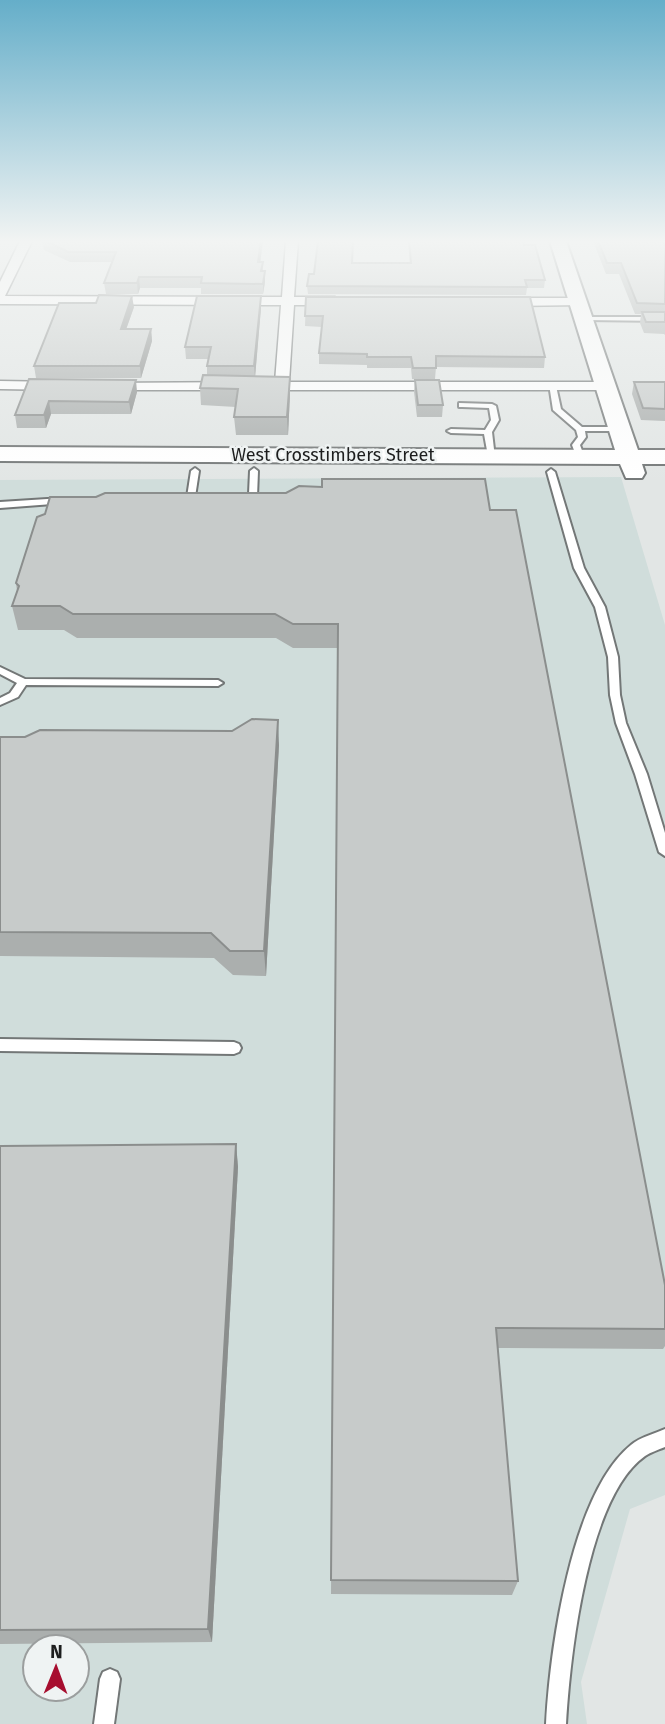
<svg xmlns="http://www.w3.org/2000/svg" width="665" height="1724" font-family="'Fira Sans',sans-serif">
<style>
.built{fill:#d0dddb;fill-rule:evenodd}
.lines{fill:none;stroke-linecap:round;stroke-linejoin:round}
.lane-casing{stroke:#737777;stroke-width:4}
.street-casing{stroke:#737777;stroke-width:3}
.secondary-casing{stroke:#737777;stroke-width:4}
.lane{fill:#fff;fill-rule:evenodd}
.street{fill:#fff;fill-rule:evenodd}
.secondary{fill:#fff;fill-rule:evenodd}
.wall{fill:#abafae}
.shaded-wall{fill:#8b8e8d}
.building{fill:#c7cbca;stroke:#8b8e8d;stroke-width:2}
.labels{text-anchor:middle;stroke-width:5;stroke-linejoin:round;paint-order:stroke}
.far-street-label{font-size:18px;fill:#1d1e1e;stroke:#eff3f3}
</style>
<rect width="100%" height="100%" fill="#e2e6e5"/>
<path class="built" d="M 621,477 L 665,625 L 665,1495 L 630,1509 L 581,1682 L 587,1724 L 0,1724 L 0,480 ZM 35,1647 L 77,1647 L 77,1689 L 35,1689 Z"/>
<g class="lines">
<g class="lane-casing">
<g id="lane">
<polygon points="583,317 665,317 665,321 585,320 582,318"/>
<polygon points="549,384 556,386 561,409 582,427 620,427 624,429 620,431 585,431 586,437 580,445 584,456 577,458 572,445 578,437 576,430 553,410"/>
<polygon points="459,403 492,404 496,406 499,420 492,432 495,458 488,456 484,434 451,433 447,431 451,429 485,430 491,420 489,408 462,407 459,407"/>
<polygon points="195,468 199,471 195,497 191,500 187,497 191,471"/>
<polygon points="254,468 258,471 257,497 253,500 239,499 239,495 249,494 250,471"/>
<polygon points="551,469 555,472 584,568 605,607 618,657 620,695 626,723 647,774 665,833 665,856 659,852 635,774 616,723 610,695 608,657 595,607 574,568 547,472"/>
<polygon points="63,498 67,501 66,503 0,508 0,502"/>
<polygon points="0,667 25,679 218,680 223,683 218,686 26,685 18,697 0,705 0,698 10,693 17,683 0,674"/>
<polygon points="0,1039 234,1042 239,1044 241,1048 239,1052 234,1054 0,1051"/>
<path d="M 665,1429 L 665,1447 C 658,1450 651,1452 645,1456 C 587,1497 570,1657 566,1724 L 546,1724 C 550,1650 571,1494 631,1445 C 640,1437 654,1434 665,1429 Z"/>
<polygon points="110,1669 117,1672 120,1679 114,1724 94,1724 100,1679 103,1672"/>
</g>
</g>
<g class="street-casing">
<g id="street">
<polygon points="20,241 32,241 5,296 282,297 286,241 298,241 294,297 335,297 341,301 335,305 294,305 289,382 607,382 614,386 607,390 106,390 101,389 101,383 275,382 281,305 0,304 0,282"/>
<polygon points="579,298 583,299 583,305 502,306 496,302 502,298"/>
<polygon points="0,381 58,382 65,386 58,390 0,389"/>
</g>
</g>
<g class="secondary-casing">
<polygon id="secondary" points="550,241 566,241 638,450 665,450 665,464 642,464 645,473 642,478 626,478 620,464 0,461 0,447 615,450"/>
</g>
<use href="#lane" class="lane"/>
<use href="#street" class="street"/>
<use href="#secondary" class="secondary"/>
</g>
<g class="wall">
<polygon points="42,241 263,241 260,262 263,262 263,271 265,271 265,282 263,294 201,294 201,288 140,288 138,294 106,294 104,283 112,262 70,262 44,250"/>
<polygon points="409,241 523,241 524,245 545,280 544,288 527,288 526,295 308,294 307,286 314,274 410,263"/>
<polygon points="593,241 665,241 665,335 664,334 644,333 640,323 641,314 635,314 619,274 606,274"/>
<polygon points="306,297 545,357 544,368 436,367 435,379 412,379 411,368 367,368 367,365 319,364 319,353 322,327 305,326"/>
<polygon points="134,307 126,329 151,329 152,341 141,378 36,378 34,366"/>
<polygon points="261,308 255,376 290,377 290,394 288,435 236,435 234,417 236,407 201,405 200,388 207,375 207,366 208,359 186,359 185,347"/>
<polygon points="29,379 137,392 131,414 51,414 46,428 17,428 15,415"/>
<polygon points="415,380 443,405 442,417 417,417 414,392"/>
<polygon points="634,382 665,382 665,421 641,420 632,394"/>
<polygon points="490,510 665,1285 665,1346 663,1349 498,1348 518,1581 512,1595 331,1594 338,648 293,648 276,638 77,638 64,630 18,630 12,606 17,591 16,583"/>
<polygon points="0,737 279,745 266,976 233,975 214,958 0,956"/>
<polygon points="236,1144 238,1167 212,1642 0,1644 0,1146"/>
</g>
<g class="shaded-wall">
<polygon points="261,241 263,241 259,272 258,262"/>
<polygon points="265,271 265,282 263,294 263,284"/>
<polygon points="139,277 140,288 138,294 137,283"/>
<polygon points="132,296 134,307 122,341 121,329"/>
<polygon points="261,296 261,308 255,378 254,366"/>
<polygon points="151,329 152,341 141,378 140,366"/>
<polygon points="290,377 290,394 288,435 287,417"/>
<polygon points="136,380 137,392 131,414 129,402"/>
<polygon points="49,401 51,414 46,428 44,415"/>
<polygon points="278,720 279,745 266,976 264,951"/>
<polygon points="236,1144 238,1167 212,1642 208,1629"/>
</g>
<g class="building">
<polygon points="46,241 261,241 258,262 263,262 261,271 265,271 263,284 201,283 202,277 139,277 137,283 104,283 116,252 68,252"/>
<polygon points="318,241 353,241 352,263 411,263 409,241 523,241 524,245 535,245 545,280 525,280 527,287 307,286 309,274 314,274"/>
<polygon points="598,241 665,241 665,304 637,303 621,263 607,263"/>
<polygon points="99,295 132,296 121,329 151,329 140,366 34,366 59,303 96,303"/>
<polygon points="197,296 261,296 254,366 207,366 211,347 185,347"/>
<polygon points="306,297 530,297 545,357 436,356 436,368 413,368 411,357 367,357 367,354 319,353 323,316 305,316"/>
<polygon points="642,312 665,312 665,322 646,322"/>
<polygon points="203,375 290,377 287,417 234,417 238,389 200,388"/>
<polygon points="29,379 136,380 129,402 49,401 44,415 15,415"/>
<polygon points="415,380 439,380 443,405 418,405"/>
<polygon points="634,382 665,382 665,409 643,408"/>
<polygon points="322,479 485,479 490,510 516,510 665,1285 665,1329 496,1328 518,1581 331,1580 338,624 293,624 275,614 73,614 60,606 12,606 19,586 16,583 37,517 45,514 50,497 96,497 105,493 286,493 299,486 322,487"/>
<polygon points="252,719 278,720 264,951 230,951 211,933 0,932 0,737 25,737 40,730 232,731"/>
<polygon points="236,1144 208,1629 0,1630 0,1146"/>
</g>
<linearGradient id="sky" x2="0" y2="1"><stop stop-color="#65aec9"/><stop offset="0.5" stop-color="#f2f4f3"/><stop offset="1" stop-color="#f2f4f3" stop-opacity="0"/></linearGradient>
<rect width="665" height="483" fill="url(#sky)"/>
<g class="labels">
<g class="far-street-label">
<text x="333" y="461">West Crosstimbers Street</text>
</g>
</g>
<g transform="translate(56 1668) rotate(1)"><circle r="33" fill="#eff3f3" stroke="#9b9e9e" stroke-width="2"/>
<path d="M0-5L12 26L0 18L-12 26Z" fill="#a70e2f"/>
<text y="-10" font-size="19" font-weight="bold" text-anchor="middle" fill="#1d1e1e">N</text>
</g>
</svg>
